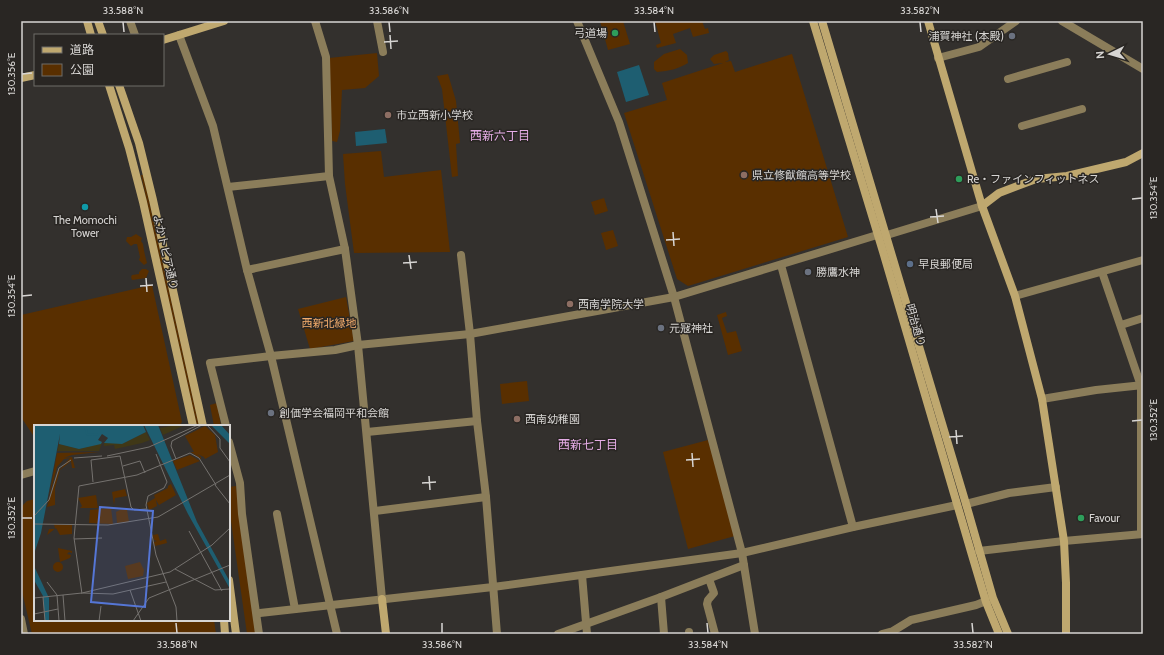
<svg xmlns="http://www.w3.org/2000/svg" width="1164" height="655" font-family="Cabin,'Noto Sans JP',sans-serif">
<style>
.green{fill:#592f00}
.water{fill:#1e5e71}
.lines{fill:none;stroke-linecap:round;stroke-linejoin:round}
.street{stroke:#8b7d5a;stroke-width:8}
.secondary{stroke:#bfa86f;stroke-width:8}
.ticks{fill:none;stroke:#d7d5d3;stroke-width:1.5}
.leisure-dot{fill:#2e9e5b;stroke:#292623;stroke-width:1.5}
.worship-dot{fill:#6b7280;stroke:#292623;stroke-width:1.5}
.education-dot{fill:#8d6e63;stroke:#292623;stroke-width:1.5}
.culture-dot{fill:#0f9aa8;stroke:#292623;stroke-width:1.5}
.service-dot{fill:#5c6f8a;stroke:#292623;stroke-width:1.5}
.labels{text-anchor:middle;stroke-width:3;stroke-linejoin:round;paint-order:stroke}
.poi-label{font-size:11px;fill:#d7d5d3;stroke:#292623;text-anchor:start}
.street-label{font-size:11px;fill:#d7d5d3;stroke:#292623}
.park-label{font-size:11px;fill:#f5ad6c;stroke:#292623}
.neighbourhood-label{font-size:12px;fill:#e4ace5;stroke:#292623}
.inset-river{fill:none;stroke:#1e5e71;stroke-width:2}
.inset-road{fill:none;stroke:#75726f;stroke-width:1}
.view{fill:#5576d6;fill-opacity:0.15;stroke:#5576d6;stroke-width:2}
.inset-edge{fill:none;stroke:#d7d5d3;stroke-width:2}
.neatline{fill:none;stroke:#d7d5d3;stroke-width:1.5}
.ticks-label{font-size:10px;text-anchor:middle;fill:#d7d5d3}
</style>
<rect width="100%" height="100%" fill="#33302d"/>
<g class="green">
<polygon points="600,21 623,21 630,44 608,50"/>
<polygon points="655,21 702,21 705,29 708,28 709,33 693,37 690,28 673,34 676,43 657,48 656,45 661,43"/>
<path d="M 680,49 L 687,55 L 688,63 C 678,69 669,71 657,72 L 654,69 L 654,62 L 664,54 Z"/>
<polygon points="726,51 728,53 729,60 725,62 731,61 735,72 792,54 848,237 688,286 677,279 624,113 667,100 662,83 723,63 714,64 710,59 714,55"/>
<polygon points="377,53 379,76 365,88 342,90 340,131 337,142 332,141 329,58"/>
<polygon points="448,74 456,101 460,143 456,144 458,176 452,177 442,89 437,76"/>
<polygon points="381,151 384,177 441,170 450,252 354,253 345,184 343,154"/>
<polygon points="141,175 143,175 149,201 199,426 197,426"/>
<polygon points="604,198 608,211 595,215 591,202"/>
<polygon points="613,230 618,246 606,250 601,233"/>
<path d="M 136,234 L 142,238 L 141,241 L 143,244 C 144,251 145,256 147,263 L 144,265 L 139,260 L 140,257 L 137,244 L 134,244 L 131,246 L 126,241 L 127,237 L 131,237 Z"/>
<polygon points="142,269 146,269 149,271 146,278 132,280 131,277 132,275 139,274 139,272"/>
<polygon points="152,285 182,422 179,426 35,426 35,438 21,417 21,315"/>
<polygon points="346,297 354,341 310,349 298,309"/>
<polygon points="726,312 727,316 722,318 727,333 736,331 742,351 728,355 717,315"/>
<polygon points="527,381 529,401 502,404 500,384"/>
<polygon points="217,403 221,426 214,426 210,405"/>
<polygon points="708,440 735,536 688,549 663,452"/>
<polygon points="236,486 256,634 247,634 229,507 229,487"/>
<polygon points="35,499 35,620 214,620 216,634 32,634 21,587 21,507 27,501"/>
</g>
<g class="water">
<polygon points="639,65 649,95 626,102 617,72"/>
<polygon points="385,129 387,143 356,146 355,132"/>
</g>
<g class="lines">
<g class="street">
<polyline points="130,21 135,35"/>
<polyline points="315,21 326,57 329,176 345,249 358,345 382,599"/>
<polyline points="377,21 383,52"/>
<polyline points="577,21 619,122 674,297 742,553 755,634"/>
<polyline points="1062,21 1143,69"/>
<polyline points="179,35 213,126 247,270 271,356 337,634"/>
<polyline points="938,58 979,47 1016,21"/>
<polyline points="1008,79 1067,62"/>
<polyline points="1022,126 1082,109"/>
<polyline points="228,187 329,176"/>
<polyline points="461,255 470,334 477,421 486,497 497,634"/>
<polyline points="781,265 853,527"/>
<polyline points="247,270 345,249"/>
<polyline points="1102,272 1141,386 1141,534"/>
<polyline points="1015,296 1143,260"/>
<polyline points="1121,325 1143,318"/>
<polyline points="1042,399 1096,390 1143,385"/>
<polyline points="226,426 210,363 271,356 335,350 358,345 470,334 674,297 877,235 887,235 982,206"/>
<polyline points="367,432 477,421"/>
<polyline points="229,442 240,483 242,514 259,634"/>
<polyline points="21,475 35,471"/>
<polyline points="966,504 1009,493 1056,487"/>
<polyline points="375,511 486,497"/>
<polyline points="277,514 295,609"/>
<polyline points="979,551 1064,541 1143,534"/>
<polyline points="582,575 587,634"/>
<polyline points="709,579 714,593 708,600 707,604 715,634"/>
<polyline points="661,597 664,634"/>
<polyline points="260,613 493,587 742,553 853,527 957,505"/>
<polyline points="21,619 24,634"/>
<polyline points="689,632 689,634"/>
<polyline points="558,634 661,597 744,565"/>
<polyline points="882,634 893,631 911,620 976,605 991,599"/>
</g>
<g class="secondary">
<polyline points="87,21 91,35"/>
<polyline points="98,21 103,35"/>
<polyline points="813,21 884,255 972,555 986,602 999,634"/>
<polyline points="822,21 966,504 993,598 1008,634"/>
<polyline points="928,21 982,206 1015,296 1042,399 1064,541 1066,583 1066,634"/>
<polyline points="163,40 224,21"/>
<polyline points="21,78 35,75"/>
<polyline points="109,85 129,148 143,202 193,426"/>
<polyline points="119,85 139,143 153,200 203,426"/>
<polyline points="982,206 999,193 1036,179 1067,176 1126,162 1143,153"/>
<polyline points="229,580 236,634"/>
<polyline points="382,599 386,634"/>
<polyline points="224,620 225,634"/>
</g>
</g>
<path class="ticks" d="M 123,22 L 124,32M 389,22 L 390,32M 654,22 L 655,32M 920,22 L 921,32M 390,35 L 391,49M 384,42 L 398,41M 22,74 L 32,73M 1132,199 L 1142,198M 936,209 L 938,223M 930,217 L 944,216M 673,232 L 674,246M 666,240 L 680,239M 409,255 L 411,269M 403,263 L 417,262M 146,278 L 147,292M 140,286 L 153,285M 22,296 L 32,295M 1132,421 L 1142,420M 956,430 L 957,444M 949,437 L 963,436M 692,453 L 693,467M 686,460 L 700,459M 429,476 L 430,490M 422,483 L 436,482M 22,518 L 32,518M 176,623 L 177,633M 442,623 L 442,633M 707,623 L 708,633M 972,623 L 973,633"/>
<g class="leisure-dot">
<circle cx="615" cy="33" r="4"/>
<circle cx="959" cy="179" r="4"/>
<circle cx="1081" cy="518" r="4"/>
</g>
<g class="worship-dot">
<circle cx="1012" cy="36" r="4"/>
<circle cx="808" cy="272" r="4"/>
<circle cx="661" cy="328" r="4"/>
<circle cx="271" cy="413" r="4"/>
</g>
<g class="education-dot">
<circle cx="388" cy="115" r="4"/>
<circle cx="744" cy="175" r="4"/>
<circle cx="570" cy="304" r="4"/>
<circle cx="517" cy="419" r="4"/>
</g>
<circle class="culture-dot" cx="85" cy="207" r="4"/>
<circle class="service-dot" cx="910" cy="264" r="4"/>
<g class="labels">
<g class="poi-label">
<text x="607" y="37" text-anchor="end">弓道場</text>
<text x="1004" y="40" text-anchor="end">浦賀神社 (本殿)</text>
<text x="396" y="119">市立西新小学校</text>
<text x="752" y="179">県立修猷館高等学校</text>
<text x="967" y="183">Re・ファインフィットネス</text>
<text x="85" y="224" text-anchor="middle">The Momochi<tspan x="85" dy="13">Tower</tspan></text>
<text x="918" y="268">早良郵便局</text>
<text x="816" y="276">勝鷹水神</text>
<text x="578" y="308">西南学院大学</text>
<text x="669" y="332">元寇神社</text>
<text x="279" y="417">創価学会福岡平和会館</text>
<text x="525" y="423">西南幼稚園</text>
<text x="1089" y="522">Favour</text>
</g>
<g class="street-label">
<text transform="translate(166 252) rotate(77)" y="4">よかトピア通り</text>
<text transform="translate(916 325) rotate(74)" y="4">明治通り</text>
</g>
<g class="park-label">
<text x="329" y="327">西新北緑地</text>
</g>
<g class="neighbourhood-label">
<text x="500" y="140">西新六丁目</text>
<text x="588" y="449">西新七丁目</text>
</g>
</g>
<g transform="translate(34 425)">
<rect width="196" height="196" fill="#33302d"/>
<path d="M 171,1 L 181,10 L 184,27 L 171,34 L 170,32 L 163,29 L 167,32 L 167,34 L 157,27 L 160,27 L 151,11 ZM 65,27 L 38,30 L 30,33 L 38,32 L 41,43 L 38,43 L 37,36 L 26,45 L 21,63 L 21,80 L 13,82 L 23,48 L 36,33 L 30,34 L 23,42 L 15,72 L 23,28 ZM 156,30 L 166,36 L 143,45 L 139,36 ZM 137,59 L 142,70 L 125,80 L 122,75 L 123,81 L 115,85 L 113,78 L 121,73 L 120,70 L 134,63 L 134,61 ZM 91,64 L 93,71 L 81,73 L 80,80 L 78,67 ZM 62,70 L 64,83 L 46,83 L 48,81 L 44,73 ZM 77,83 L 79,99 L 55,98 L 56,85 ZM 86,85 L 93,85 L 95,97 L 83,98 L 82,87 ZM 20,99 L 38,100 L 38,109 L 26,110 L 22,103 L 13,110 L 15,104 L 21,104 ZM 124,109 L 126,116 L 132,114 L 133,118 L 121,121 L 120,117 L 123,116 L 120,115 L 119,110 ZM 24,123 L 38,126 L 38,128 L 35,127 L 33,129 L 37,130 L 36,133 L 26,137 ZM19 142a5 5 0 1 1 10 0a5 5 0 1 1-10 0ZM 106,137 L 110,145 L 109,151 L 94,154 L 91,141 Z" fill="#592f00"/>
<path d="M 143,0 L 151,0 L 129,10 L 126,3 ZM 112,7 L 116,15 L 108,18 L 81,24 L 80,20 L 70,21 L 70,18 L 90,18 ZM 68,18 L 65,26 L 23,26 L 25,19 L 45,24 Z" fill="#403817"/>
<path d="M 0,0 L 109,0 L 112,7 L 88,19 L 70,18 L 74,13 L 68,9 L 64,15 L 68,17 L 67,19 L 45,24 L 25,19 L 26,9 L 7,108 L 0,129 ZM 110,0 L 124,0 L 163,97 L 196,157 L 196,164 L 154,89 ZM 177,0 L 187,0 L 196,10 L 196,19 ZM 0,141 L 15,173 L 15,196 L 11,196 L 9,171 L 0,155 Z" fill="#1e5e71"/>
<path class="inset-river" d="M 51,0 L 53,9 L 64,10"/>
<path class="inset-road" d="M 173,0 L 186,14 L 186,23 L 196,37M 122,29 L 133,57 L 130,63 L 114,71 L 112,80 L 122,130 L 142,182 L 143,196M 73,31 L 115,22 L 164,0M 40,33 L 68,31M 142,34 L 137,21 L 138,16 L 168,0M 89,41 L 106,36 L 111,48M 59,57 L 57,35 L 86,31 L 97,82 L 100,85 L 112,84M 181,60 L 196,79M 0,91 L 15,75 L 25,43 L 37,35M 0,99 L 74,100 L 124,92 L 196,50M 155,106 L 188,166M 40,114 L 68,113M 141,144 L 181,165 L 196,164M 13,157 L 23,170M 96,165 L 107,196M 49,168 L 79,169 L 132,157M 48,169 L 40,113 L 45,61 L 103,50 L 156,28 L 165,33 L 182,60M 23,170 L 25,196M 29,170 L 31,196M 9,172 L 11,196M 0,173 L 48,168 L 136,147 L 178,120 L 196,103M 0,189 L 24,184M 65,196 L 67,181M 99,196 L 115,173 L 196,140"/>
<path class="view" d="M 66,82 L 119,86 L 111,182 L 57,177 Z"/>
<rect width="196" height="196" class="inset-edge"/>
</g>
<rect width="1164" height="655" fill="none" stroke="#292623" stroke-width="44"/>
<rect x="34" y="34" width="130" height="52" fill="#292623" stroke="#6f6c69"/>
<rect x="42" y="47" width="20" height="6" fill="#bfa86f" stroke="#6f6c69"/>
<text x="70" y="54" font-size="12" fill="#d7d5d3">道路</text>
<rect x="42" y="64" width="20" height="12" fill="#592f00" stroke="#6f6c69"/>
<text x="70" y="74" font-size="12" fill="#d7d5d3">公園</text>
<g transform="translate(1110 54) rotate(265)" stroke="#292623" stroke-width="3" paint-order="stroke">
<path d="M0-3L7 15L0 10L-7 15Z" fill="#d7d5d3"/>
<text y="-6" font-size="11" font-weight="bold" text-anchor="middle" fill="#d7d5d3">N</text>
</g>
<rect x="22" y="22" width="1120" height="611" class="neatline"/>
<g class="ticks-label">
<text x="123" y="14">33.588°N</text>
<text x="389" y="14">33.586°N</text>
<text x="654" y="14">33.584°N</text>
<text x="920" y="14">33.582°N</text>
<text transform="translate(11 74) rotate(-90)" y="4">130.356°E</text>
<text transform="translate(1153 198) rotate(-90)" y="4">130.354°E</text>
<text transform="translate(11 296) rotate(-90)" y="4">130.354°E</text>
<text transform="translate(1153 420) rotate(-90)" y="4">130.352°E</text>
<text transform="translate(11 518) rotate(-90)" y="4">130.352°E</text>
<text x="177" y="648">33.588°N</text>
<text x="442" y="648">33.586°N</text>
<text x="708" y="648">33.584°N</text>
<text x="973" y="648">33.582°N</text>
</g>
</svg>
